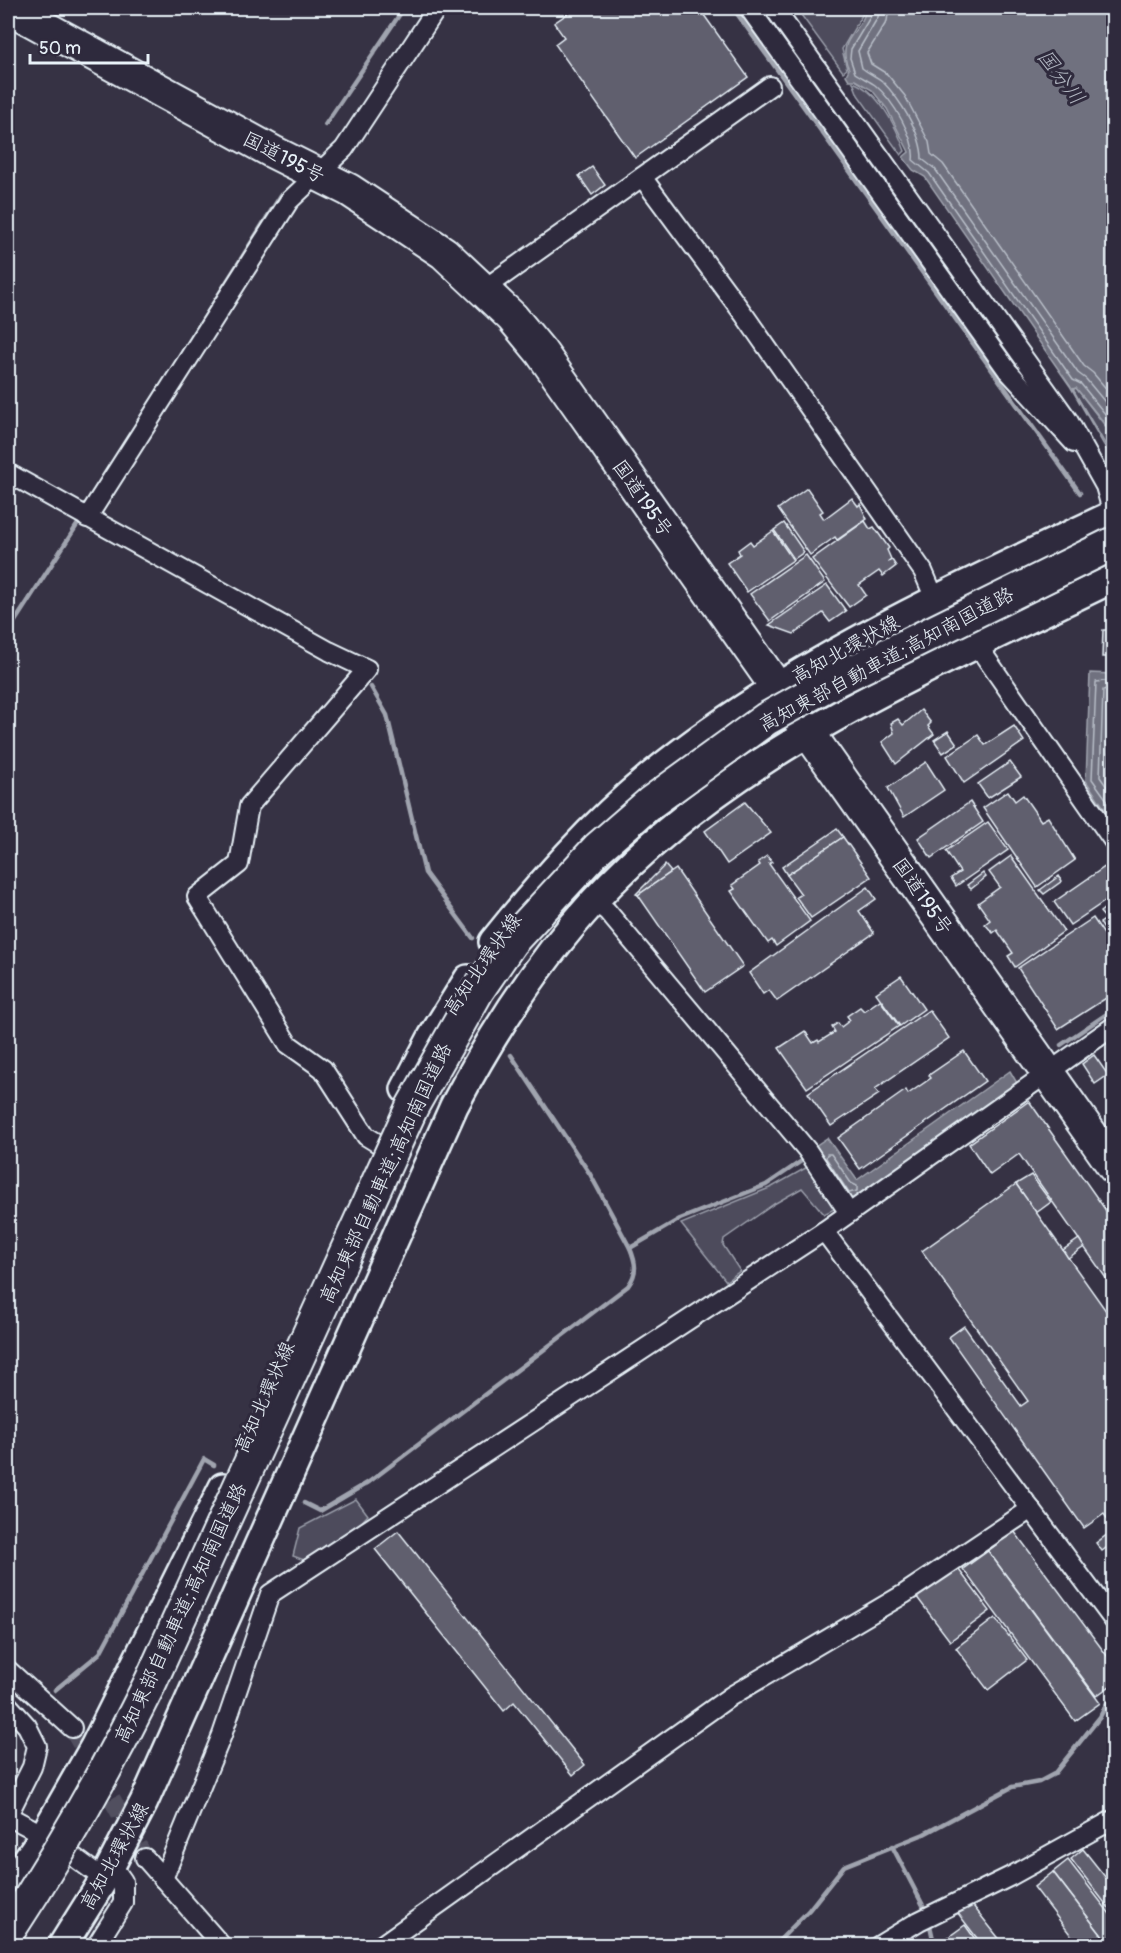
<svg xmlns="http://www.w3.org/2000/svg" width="1121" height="1953" font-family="Pangolin,'Klee One',sans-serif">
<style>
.green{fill:#4d4b5c;stroke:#9a9eaa;stroke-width:1.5}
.water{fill:#70717f;stroke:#a0a4af;stroke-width:1.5}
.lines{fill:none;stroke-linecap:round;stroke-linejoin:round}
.shore{stroke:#b8bec8;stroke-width:1.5}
.stream{stroke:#a0a4af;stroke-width:4.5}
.building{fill:#605e6e;stroke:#e8f1f8;stroke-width:1.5}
.street-tunnel{stroke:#514f5f;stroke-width:18;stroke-dasharray:18 9;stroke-linecap:butt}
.street-casing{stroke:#e8f1f8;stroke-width:22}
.primary-casing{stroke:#e8f1f8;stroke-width:32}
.highway-casing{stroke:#e8f1f8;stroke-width:36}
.street{stroke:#2f2a3d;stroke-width:18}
.primary{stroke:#2f2a3d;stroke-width:27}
.highway{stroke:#2f2a3d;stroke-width:32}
.highway-bridge-casing{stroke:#e8f1f8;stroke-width:36;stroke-linecap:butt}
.highway-bridge{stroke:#2f2a3d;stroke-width:32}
.labels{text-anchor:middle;stroke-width:6;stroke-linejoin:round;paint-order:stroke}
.street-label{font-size:20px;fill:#e8f1f8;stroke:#2f2a3d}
.water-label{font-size:21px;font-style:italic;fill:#b2b7c2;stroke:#2f2a3d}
</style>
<rect width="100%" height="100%" fill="#363244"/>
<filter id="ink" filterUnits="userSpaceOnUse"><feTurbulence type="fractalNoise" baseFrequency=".0167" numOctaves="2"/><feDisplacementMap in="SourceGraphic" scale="12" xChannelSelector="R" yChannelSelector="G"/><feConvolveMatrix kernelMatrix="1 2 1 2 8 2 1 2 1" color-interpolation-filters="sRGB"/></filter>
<g filter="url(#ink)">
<g class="green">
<polygon points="796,8 863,8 865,10 842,49 847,69 843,72"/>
<path d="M 853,82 C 879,92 896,126 905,151 L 901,155 L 858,95 Z"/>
<polygon points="1076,388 1113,436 1113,457 1073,390"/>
<polygon points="811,1165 838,1207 824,1214 802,1188 774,1204 724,1239 723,1245 740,1271 726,1281 681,1224 772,1187"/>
<polygon points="356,1499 368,1515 351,1533 304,1560 293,1556 300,1528"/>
</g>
<g class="water">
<path d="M 866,8 L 1113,8 L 1113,434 L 1076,388 L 1073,389 L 1113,461 L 1070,386 L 925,177 L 913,170 L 903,157 L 909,152 L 887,109 L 872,90 L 855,80 L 849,80 L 846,75 L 849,69 C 834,38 864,32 866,8 Z"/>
<polygon points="1090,673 1113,674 1113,821 1086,781"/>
<polygon points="1010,1071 1017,1083 855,1200 846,1200 812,1148 827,1138 857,1180"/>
</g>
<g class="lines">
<g class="shore">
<path d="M 872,8 L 872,14 L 851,49 L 850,58 L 855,73 C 861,77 869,81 875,85 C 893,100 916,139 913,160 L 929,173 L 1073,380 L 1081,384 L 1114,425"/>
<path d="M 880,8 L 878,17 L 858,51 L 862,68 C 868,73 876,76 882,81 C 900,99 922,134 922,159 L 935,169 L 1078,373 L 1086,379 L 1114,413"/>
<polyline points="889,8 887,21 867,53 871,64 887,74 905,96 929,142 931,154 943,164 1084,366 1093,373 1114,398"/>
<polyline points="1114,680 1096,682 1092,779 1114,810"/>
<polyline points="1114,687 1103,690 1100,777 1114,797"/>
<polyline points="1114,697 1109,774 1114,782"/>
<polygon points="827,1154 831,1154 851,1183 857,1186 857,1191 849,1193 826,1158"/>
</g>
<g class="stream">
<polyline points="733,8 1080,493"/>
<polyline points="325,125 404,8"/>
<polyline points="182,353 281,195"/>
<polyline points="8,632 81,519"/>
<polyline points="371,687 387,715 425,873 473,938"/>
<polyline points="1061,1045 1114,1009"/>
<polyline points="511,1055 590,1174 630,1248"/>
<path d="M 304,1503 L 320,1511 L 369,1482 L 628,1286 C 638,1272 636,1263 630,1248 L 680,1219 L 766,1185 L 806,1158"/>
<polyline points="55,1690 100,1653 204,1459 214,1465"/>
<polyline points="8,1732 11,1731"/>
<polyline points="892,1846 927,1913"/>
<polyline points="929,1921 933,1939 937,1946"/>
<polyline points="774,1946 809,1910 844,1866 924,1834 1012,1787 1039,1782 1054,1774 1100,1717 1107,1703 1114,1699"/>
</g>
</g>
<g class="building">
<polygon points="576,8 699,8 748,77 635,158 555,44 564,37 554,23"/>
<polygon points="592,167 605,185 592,195 579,176"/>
<polygon points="807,488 823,511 820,513 824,519 852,498 858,506 860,504 867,519 837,540 835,537 810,555 778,509"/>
<polygon points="865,521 870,529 874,527 889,548 887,550 891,559 887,562 892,560 896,566 883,576 879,571 859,585 866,595 849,607 812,559"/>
<polygon points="784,523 804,552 794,559 774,530"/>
<polygon points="773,531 793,560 747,592 727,563 740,554 738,550 750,541 753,545"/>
<polygon points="806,555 825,582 770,621 750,594"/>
<polygon points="827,585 846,611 830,622 823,613 794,634 769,625"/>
<polygon points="1103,630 1114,630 1114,657 1102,657"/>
<polygon points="921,710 931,723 928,726 934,734 896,764 882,742 894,733 891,723 898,719 903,725"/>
<polygon points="1014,726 1024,741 964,783 947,756 978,735 985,745"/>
<polygon points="948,731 957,744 943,753 934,740"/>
<polygon points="926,762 944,790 904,817 888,788"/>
<polygon points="1010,762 1021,777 988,798 978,784"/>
<polygon points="1008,791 1015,801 1023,795 1041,821 1048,817 1075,860 1037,887 983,808"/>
<polygon points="745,802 771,833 727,864 705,831"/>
<polygon points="970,802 983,822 931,858 918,838"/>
<polygon points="988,822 1008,850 956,886 951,878 960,872 946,851"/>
<polygon points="837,829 843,837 787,875 782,867"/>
<polygon points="843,837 871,877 811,918 796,897 801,894 787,875"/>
<polygon points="767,856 772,862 769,864 810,921 776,946 772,940 768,943 731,891 735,889 732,885 760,865 758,862"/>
<polygon points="1011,856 1064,931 1015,967 1008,956 1013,953 997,930 993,933 985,924 990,920 978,903 1000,887 989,872"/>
<polygon points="1109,864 1114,870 1114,895 1070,925 1054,902"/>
<polygon points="665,865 671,872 638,895 636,894"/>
<polygon points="676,869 743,966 705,992 638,895"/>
<polygon points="983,873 986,877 971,889 967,885"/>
<polygon points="1059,876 1062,881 1044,894 1040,890"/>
<polygon points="868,887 876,899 859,911 874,933 777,1001 769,990 763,994 749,973"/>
<polygon points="1114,901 1114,923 1104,929 1100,923 1106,919 1100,912"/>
<polygon points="1093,918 1114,949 1114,993 1058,1029 1018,968"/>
<polygon points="901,976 924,1009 900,1026 876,993"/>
<polygon points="880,1000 899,1026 807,1088 779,1048 805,1031 813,1043 818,1040 819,1042 835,1032 832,1027 838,1023 841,1027 850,1020 847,1016 860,1007 864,1011"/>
<polygon points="929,1010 949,1038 875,1089 879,1094 831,1126 808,1093"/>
<polygon points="964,1051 985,1081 860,1169 838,1138 906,1090 908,1094 931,1078 929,1075"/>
<polygon points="1094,1055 1108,1075 1095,1084 1082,1064"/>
<polygon points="1029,1101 1114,1222 1114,1277 1108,1281 1019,1154 990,1175 969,1144"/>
<polygon points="1031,1175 1051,1202 1036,1213 1016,1184"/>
<polygon points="1016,1184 1114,1322 1114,1528 1104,1514 1084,1528 949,1337 964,1326 1021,1406 1028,1401 922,1251"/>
<polygon points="1079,1239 1084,1247 1068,1258 1063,1250"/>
<polygon points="398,1531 585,1765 573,1775 514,1702 504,1711 375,1549"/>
<polygon points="1014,1531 1114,1665 1114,1683 1096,1696 988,1551"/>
<polygon points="1108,1534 1114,1542 1102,1551 1096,1543"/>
<polygon points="988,1551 1100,1703 1075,1721 963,1569"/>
<polygon points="956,1566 990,1611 950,1641 916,1596"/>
<polygon points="995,1618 1027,1660 988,1690 956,1648"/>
<polygon points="1083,1849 1114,1888 1114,1909 1111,1911 1071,1859"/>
<polygon points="1068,1860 1114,1919 1114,1946 1110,1946 1053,1872"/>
<polygon points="1053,1872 1110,1946 1079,1946 1034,1887"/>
<polygon points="970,1902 1005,1946 983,1946 957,1912"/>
<polygon points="965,1925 980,1946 946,1946 943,1941"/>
</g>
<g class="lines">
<polyline class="street-tunnel" points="72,1728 145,1858"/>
<g class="street-casing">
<g id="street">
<polyline points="749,8 1008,371 1074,443"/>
<polyline points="774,8 1068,420 1105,486 1113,514"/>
<polyline points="642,177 745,316 923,571 935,599"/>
<polyline points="484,289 770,86"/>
<polyline points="8,473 329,651 367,669 249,806 239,864 197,897 288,1044 323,1069 366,1136 379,1144"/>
<polyline points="87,518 289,201 344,149 437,8"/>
<polyline points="977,645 1114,842"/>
<polyline points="594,901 607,911 807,1150 849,1213"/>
<polyline points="824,1231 1114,1621"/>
<polyline points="8,1670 72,1728"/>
<polyline points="8,1705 27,1726 37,1746 32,1767 8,1815"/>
<polyline points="8,1816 44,1835 104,1879"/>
<polyline points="145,1858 222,1946"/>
<polyline points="163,1879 222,1735 270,1594 824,1231 1114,1026"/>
<polyline points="96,1946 123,1903 123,1881 111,1864"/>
<polyline points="380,1946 731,1696 904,1594 1031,1509"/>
<polyline points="878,1946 919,1921 1011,1876 1114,1819"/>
</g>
</g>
<g class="primary-casing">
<g id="primary">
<path d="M 493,942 C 541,882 592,824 652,775 C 786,665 958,588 1114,514"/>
<polyline points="405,1089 432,1037 468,979"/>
<polyline points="8,1886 44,1835 94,1747 223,1487"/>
<path d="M 62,1946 L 104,1879 L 144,1802 L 454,1106 C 493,1032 537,963 594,901 C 734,748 931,668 1114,578"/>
</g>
</g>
<g class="highway-casing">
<polyline id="highway" points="9,8 273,152 349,190 393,219 444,253 512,317 541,352 1114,1167"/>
</g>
<use href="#street" class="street"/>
<use href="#primary" class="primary"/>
<use href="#highway" class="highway"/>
<g class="highway-bridge-casing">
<path id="highway-bridge" d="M 8,1932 C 61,1851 108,1768 151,1681 L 412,1107 L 478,990 L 511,942 L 598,848 L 650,803 L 766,719 L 836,680 L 1114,543"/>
</g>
<use href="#highway-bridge" class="highway-bridge"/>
</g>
</g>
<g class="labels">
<g class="street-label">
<text transform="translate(284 157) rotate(27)" y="7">国道195号</text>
<text transform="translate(643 498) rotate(55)" y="7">国道195号</text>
<text transform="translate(845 649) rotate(-29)" y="7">高知北環状線</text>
<text transform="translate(886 659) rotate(-28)" y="7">高知東部自動車道;高知南国道路</text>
<text transform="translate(923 896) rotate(55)" y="7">国道195号</text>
<text transform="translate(482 964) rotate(-55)" y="7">高知北環状線</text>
<text transform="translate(385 1173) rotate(-65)" y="7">高知東部自動車道;高知南国道路</text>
<text transform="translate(264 1397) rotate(-66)" y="7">高知北環状線</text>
<text transform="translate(180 1613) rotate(-65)" y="7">高知東部自動車道;高知南国道路</text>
<text transform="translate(114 1856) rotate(-61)" y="7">高知北環状線</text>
</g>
<g class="water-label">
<text transform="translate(1061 77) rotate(53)" y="7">国分川</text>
</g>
</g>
<rect width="1121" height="1953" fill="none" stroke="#2f2a3d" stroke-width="30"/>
<rect x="15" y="15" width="1091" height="1923" fill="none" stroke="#e8f1f8" stroke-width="2" filter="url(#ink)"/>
<path d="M30 54v9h118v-9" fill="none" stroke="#e8f1f8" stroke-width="3"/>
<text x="39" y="54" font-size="18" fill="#e8f1f8" stroke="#2f2a3d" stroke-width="4.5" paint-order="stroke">50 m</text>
</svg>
